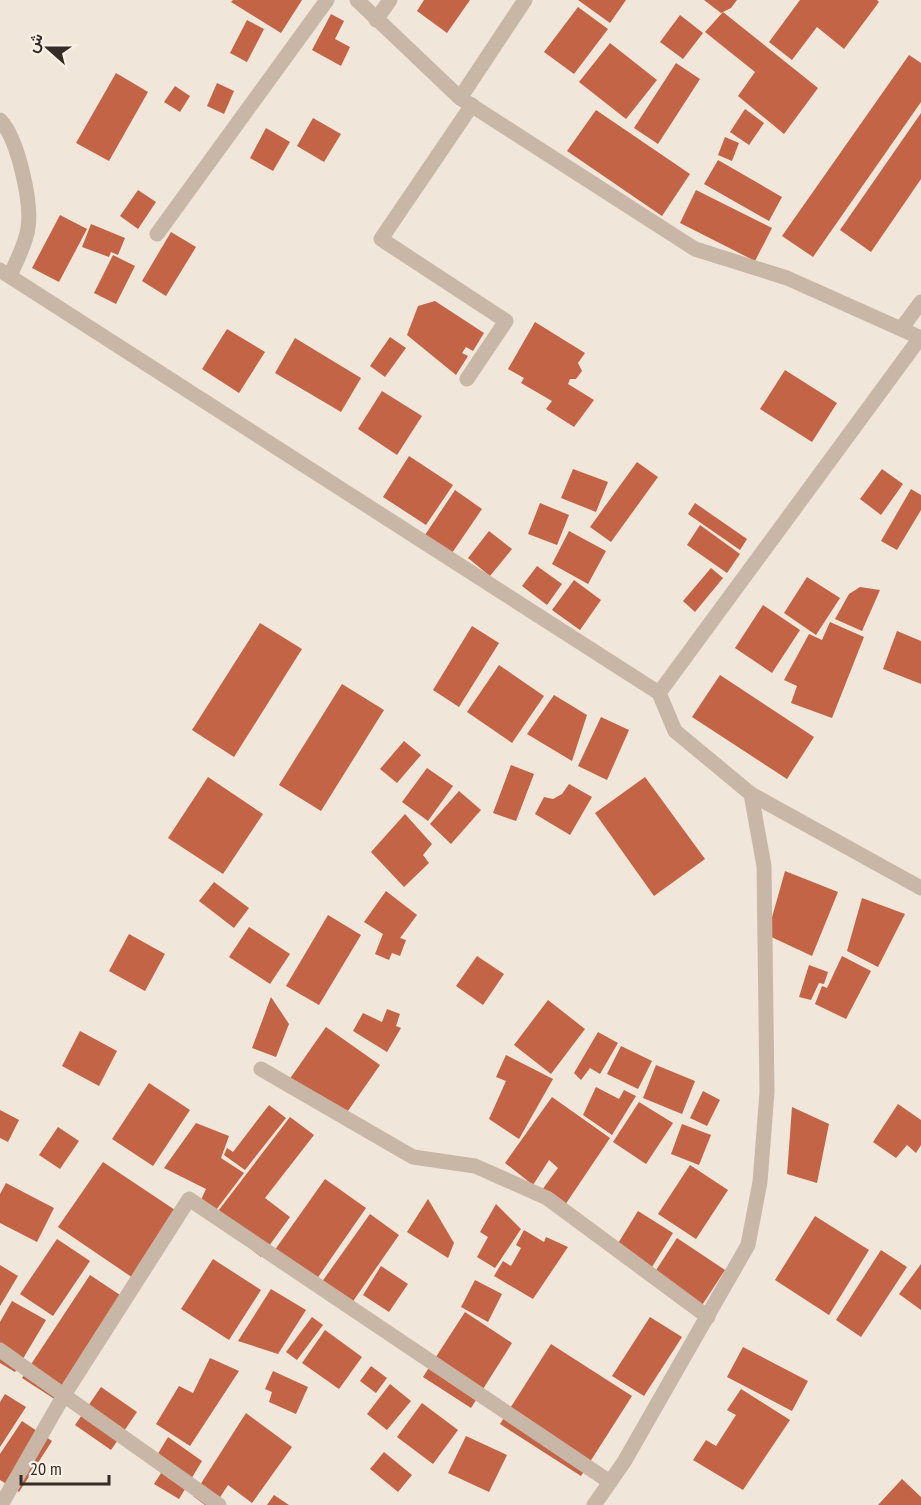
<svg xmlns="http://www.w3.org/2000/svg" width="921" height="1505" font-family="'PT Sans Narrow',Vazirmatn,sans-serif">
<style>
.building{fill:#c36446}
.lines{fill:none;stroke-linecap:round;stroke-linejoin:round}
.minor{stroke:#c8b6a6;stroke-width:15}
</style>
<rect width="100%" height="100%" fill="#f1e6da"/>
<g class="building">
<polygon points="233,0 302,0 281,33 231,2"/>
<polygon points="424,0 470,0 447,33 417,11"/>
<polygon points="578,0 626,0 610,23"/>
<polygon points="704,0 737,0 731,8 721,13"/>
<polygon points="800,0 877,0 879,2 844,49 817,27 792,60 769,42"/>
<polygon points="578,7 608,29 574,74 544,52"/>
<polygon points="723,12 818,88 784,134 738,96 755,72 705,32"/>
<polygon points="331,14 344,21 335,39 350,47 341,66 312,50"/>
<polygon points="680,15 703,33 683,59 660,42"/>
<polygon points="247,20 264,29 247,62 230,53"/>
<polygon points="610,43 657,80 626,119 579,82"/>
<polygon points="909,55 921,63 921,102 813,257 782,236"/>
<polygon points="676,63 700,79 658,144 634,128"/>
<polygon points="116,73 148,92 109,161 76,143"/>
<polygon points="217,83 234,91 224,114 207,106"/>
<polygon points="175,86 190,96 180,112 164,102"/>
<polygon points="745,109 764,123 749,145 730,132"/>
<polygon points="596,110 690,174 662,216 567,151"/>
<polygon points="921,113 921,179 871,252 840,230"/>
<polygon points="313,118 341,134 324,162 297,146"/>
<polygon points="266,128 290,142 273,171 250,158"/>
<polygon points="725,137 739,143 732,161 718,155"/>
<polygon points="718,160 782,197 769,221 704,184"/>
<polygon points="138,190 156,202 138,229 120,216"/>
<polygon points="696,190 772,228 755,261 680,223"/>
<polygon points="60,215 87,229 59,282 32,268"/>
<polygon points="91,224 125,238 118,255 111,252 109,257 82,247"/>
<polygon points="171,232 196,247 166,296 142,281"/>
<polygon points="113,255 135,266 116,304 94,293"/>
<polygon points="435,301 484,333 473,351 466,347 462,353 468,356 456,375 407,335 418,306"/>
<polygon points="535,322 585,353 578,363 582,371 576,379 570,379 568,384 594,400 574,427 546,409 552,401 521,383 524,378 508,369"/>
<polygon points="227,329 265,352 239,393 202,369"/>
<polygon points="390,337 406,348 385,377 370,366"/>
<polygon points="295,338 361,378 341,412 275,373"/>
<polygon points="785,370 837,403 812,442 760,409"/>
<polygon points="382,391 422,416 397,455 358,429"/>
<polygon points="409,456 453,485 426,525 383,497"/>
<polygon points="637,462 658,477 611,542 590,527"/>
<polygon points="573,469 608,482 596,512 561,498"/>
<polygon points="882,469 903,484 881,515 860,499"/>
<polygon points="911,489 921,495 921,510 897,550 881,541"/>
<polygon points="455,490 482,509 450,556 423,538"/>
<polygon points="540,503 569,515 557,545 528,534"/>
<polygon points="695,503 747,539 740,550 688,514"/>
<polygon points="700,525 740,554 727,573 687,545"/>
<polygon points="489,531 512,549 490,576 468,558"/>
<polygon points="569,531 606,551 588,584 552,564"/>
<polygon points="537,566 562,584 547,605 522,586"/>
<polygon points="711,568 723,578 695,612 683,601"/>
<polygon points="807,577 840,598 816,635 784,613"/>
<polygon points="574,580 601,600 580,630 552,610"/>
<polygon points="860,587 880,590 862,631 835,619 849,594"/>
<polygon points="763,605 800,630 772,673 735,648"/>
<polygon points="830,622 864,637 832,718 791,703 797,686 784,680 809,634 822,640"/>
<polygon points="260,623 302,649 234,757 192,730"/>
<polygon points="472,626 499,643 459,707 433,690"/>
<polygon points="897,631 921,641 921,684 883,669"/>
<polygon points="499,665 544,696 512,743 467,712"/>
<polygon points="720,675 814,737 787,779 692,717"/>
<polygon points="342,684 384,710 321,811 279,785"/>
<polygon points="554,695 587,715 572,761 527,734"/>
<polygon points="601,717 629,730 607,780 578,766"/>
<polygon points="404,741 421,755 397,783 380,769"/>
<polygon points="511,765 534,774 516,821 493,813"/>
<polygon points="427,768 453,786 428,821 402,802"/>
<polygon points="208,777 263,814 223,874 168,838"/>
<polygon points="645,777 705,859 654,896 595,813"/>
<polygon points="569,784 592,797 570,835 535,814 544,797 553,799 562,794"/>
<polygon points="459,791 481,810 451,844 430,824"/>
<polygon points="405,814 432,844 423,855 429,863 404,887 371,852"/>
<polygon points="785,871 838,892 812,956 767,935"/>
<polygon points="214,882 249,908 234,928 199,901"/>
<polygon points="386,891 417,915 400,938 406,940 400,956 392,953 389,960 375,954 383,934 364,922"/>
<polygon points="862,898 905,914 878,967 847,951"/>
<polygon points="328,915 361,935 319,1005 286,986"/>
<polygon points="249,927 290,954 270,984 229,957"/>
<polygon points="129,934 165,954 145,991 109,971"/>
<polygon points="477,956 504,974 483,1005 456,986"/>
<polygon points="842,956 871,971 846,1019 815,1004 822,986 827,988"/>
<polygon points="809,965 828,972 824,984 819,983 811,1000 799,997"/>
<polygon points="271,997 289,1024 276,1057 252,1048"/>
<polygon points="548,1000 585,1029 551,1074 514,1045"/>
<polygon points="387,1009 400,1014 396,1026 401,1028 387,1052 353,1031 363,1013 382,1022"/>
<polygon points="326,1027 380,1065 343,1118 289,1080"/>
<polygon points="80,1031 117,1051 99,1086 62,1066"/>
<polygon points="598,1032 618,1043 600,1074 590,1068 581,1080 574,1073"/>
<polygon points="621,1046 652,1061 638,1089 607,1074"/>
<polygon points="506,1055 553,1079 519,1139 489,1119 506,1081 496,1077"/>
<polygon points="656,1065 695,1081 682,1114 643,1098"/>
<polygon points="149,1083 190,1110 153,1166 112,1139"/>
<polygon points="596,1087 619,1099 624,1090 636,1096 612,1135 583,1115"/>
<polygon points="703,1091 720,1100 707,1126 690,1118"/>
<polygon points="552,1097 610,1138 563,1208 542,1190 558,1168 549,1160 533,1185 505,1163"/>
<polygon points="639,1102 673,1123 646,1164 613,1142"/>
<polygon points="898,1104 921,1120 921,1145 916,1153 907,1145 896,1158 873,1142"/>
<polygon points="269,1105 286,1118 245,1170 224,1155 227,1148 233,1152"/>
<polygon points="792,1107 829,1124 817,1183 787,1174"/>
<polygon points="0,1110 19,1120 8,1142 0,1138"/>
<polygon points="290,1117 314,1135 265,1198 290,1217 261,1257 212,1219"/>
<polygon points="196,1123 229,1136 221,1158 244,1173 210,1218 196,1211 206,1189 164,1168"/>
<polygon points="682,1124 711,1135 699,1165 671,1154"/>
<polygon points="58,1127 79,1141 60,1169 39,1155"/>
<polygon points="103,1162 178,1212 133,1278 58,1227"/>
<polygon points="690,1165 728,1190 696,1239 658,1214"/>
<polygon points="325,1179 366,1208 314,1283 272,1254"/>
<polygon points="6,1183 54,1208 37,1242 0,1223 0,1194"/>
<polygon points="428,1199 454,1243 448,1258 407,1232"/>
<polygon points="496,1204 521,1229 495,1268 477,1257 488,1237 480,1232"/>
<polygon points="638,1211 673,1233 652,1267 617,1245"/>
<polygon points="370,1214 399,1235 349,1307 319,1286"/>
<polygon points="815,1216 869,1250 829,1315 775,1280"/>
<polygon points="524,1230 544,1242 546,1237 568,1247 533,1299 494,1276 503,1261 511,1266 521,1248 516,1245"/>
<polygon points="677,1238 725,1270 697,1313 649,1281"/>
<polygon points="57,1239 90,1261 53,1316 20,1294"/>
<polygon points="881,1250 907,1267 861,1337 836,1320"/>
<polygon points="213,1259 261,1290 229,1340 181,1309"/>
<polygon points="921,1264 921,1310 899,1294"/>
<polygon points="0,1265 18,1276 0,1306"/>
<polygon points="381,1266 408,1284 389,1312 363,1295"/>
<polygon points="90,1275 126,1299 59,1402 22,1378"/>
<polygon points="475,1280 502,1294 488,1322 461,1307"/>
<polygon points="271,1289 306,1310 278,1354 238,1341"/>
<polygon points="12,1301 46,1320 15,1372 0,1363 0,1322"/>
<polygon points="465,1312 512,1343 471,1408 423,1377"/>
<polygon points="312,1317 323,1325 297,1360 286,1352"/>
<polygon points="650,1317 682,1337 644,1396 612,1376"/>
<polygon points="325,1330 362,1357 339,1389 302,1363"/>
<polygon points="551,1344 632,1396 581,1476 500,1424"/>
<polygon points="743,1347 808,1381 792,1411 727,1377"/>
<polygon points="210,1358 239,1371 190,1446 156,1424 179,1386 193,1393"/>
<polygon points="371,1366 387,1378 376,1393 360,1381"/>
<polygon points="273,1371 308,1387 296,1414 269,1402 272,1392 265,1389"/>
<polygon points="390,1384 411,1401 387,1430 367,1414"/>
<polygon points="101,1387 137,1412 111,1450 75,1425"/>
<polygon points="741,1389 790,1420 743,1490 693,1460 706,1440 716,1446 736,1415 727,1410"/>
<polygon points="5,1394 26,1407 0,1447 0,1402"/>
<polygon points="422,1403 458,1430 433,1464 397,1437"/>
<polygon points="246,1413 292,1447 252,1503 228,1485 215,1505 205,1505 193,1496"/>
<polygon points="22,1421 52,1441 19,1492 0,1480 0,1454"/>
<polygon points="466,1436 507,1455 489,1492 448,1473"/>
<polygon points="168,1437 202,1461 179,1499 154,1484 163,1470 153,1462"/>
<polygon points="384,1452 412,1475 398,1492 370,1469"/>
<polygon points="902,1479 921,1497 921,1505 878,1505"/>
<polygon points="274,1495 289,1505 267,1505"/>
</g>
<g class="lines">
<g class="minor">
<polyline points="357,0 460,98 695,249 787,278 921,338"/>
<polyline points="376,20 390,0"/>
<polyline points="460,98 525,0"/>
<path d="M 0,120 C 18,138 32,203 28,228 C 26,244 16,261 10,276"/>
<polyline points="157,234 327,0"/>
<polyline points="0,270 659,693 675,731 751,794 764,866 767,1092 760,1182 748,1245 624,1462 594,1505"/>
<polyline points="901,329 921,302"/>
<polyline points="467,379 506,321 381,239 472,105"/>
<polyline points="659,693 920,338"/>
<polyline points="751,794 921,888"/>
<polyline points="261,1069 413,1157 475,1166 547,1198 708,1317"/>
<polyline points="0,1350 219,1505"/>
<polyline points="1,1505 64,1395 189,1199 610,1482"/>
</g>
</g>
<g transform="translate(48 48) rotate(291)" stroke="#f9f0e6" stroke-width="4.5" paint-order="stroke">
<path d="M0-4.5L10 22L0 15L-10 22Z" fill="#352b27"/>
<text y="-9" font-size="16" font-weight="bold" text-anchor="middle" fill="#352b27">ش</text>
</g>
<path d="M21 1475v9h88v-9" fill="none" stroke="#352b27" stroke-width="3"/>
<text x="30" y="1475" font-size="18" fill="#352b27" stroke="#f9f0e6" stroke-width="4.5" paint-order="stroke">20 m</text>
</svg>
